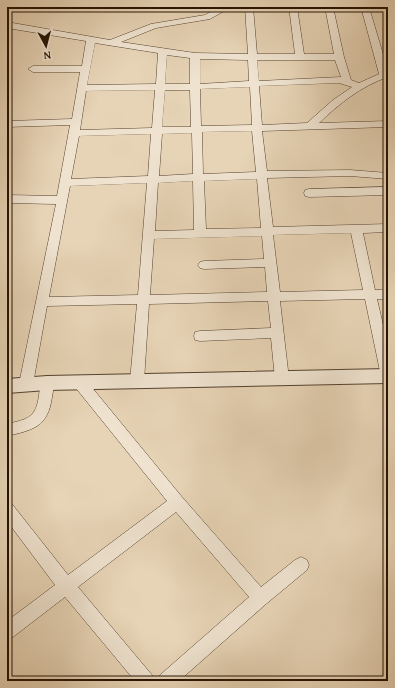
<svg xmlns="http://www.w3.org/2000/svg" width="395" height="688" font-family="'Gentium Book Plus',serif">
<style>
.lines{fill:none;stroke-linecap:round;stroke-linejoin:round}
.minor-casing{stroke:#55422f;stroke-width:1}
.tertiary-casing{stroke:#55422f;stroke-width:2}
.minor{fill:#efe3d0;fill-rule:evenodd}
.tertiary{fill:#efe3d0;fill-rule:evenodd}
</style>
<rect width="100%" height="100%" fill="#e7d4b6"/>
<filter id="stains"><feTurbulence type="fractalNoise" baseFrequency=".005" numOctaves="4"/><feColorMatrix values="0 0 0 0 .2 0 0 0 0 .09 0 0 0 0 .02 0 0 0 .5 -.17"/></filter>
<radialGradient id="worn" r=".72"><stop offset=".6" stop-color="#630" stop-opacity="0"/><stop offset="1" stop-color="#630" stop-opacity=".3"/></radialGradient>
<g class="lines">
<g class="minor-casing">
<g id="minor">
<path d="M 220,7 L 231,7 L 210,19 L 156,28 L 121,42 L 195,53 L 248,54 L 245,7 L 253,7 L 257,54 L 295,54 L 289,7 L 297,7 L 304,54 L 334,54 L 325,7 L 333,7 L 344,57 L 351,80 L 359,83 L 379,74 L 361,7 L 369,7 L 388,71 L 388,77 C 361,86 339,104 319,123 L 388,121 L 388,127 L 262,131 L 267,171 L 350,170 L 388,173 L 388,179 L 350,176 L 267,178 L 273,227 L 388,224 L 388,232 L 363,233 L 375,290 L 388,289 L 388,299 L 377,299 L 388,346 L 388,381 L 383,380 L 381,376 L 365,299 L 280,301 L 289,379 L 287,383 L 282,384 L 277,383 L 275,379 L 271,338 L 200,341 L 195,340 L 194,336 L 195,332 L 200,331 L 271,328 L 268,301 L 149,304 L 144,381 L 142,385 L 137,386 L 132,385 L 130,381 L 137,304 L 47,306 L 33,384 L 31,388 L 26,389 L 21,388 L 19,384 L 56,204 L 7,203 L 7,195 L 57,196 L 70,125 L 7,127 L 7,121 L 72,119 L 80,72 L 33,72 L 28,69 L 33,66 L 82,66 L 86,41 L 7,28 L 7,22 L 110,40 L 151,24 L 205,15 ZM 95,43 L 158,53 L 156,84 L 87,85 ZM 167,55 L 190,58 L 190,84 L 165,84 ZM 200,59 L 248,60 L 249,81 L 200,84 ZM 257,60 L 335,60 L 341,77 L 259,81 ZM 339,83 L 352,87 L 333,100 L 307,123 L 262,125 L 259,86 ZM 250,87 L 252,125 L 201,126 L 200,89 ZM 155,90 L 152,128 L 80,130 L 86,91 ZM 165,90 L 190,90 L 191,127 L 162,127 ZM 252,131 L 256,172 L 203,174 L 202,132 ZM 192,133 L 193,174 L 159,176 L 162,134 ZM 151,134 L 148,176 L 71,179 L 79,136 ZM 257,179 L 261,228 L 206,229 L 204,181 ZM 193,181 L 194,230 L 155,231 L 158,183 ZM 147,183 L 138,295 L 49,297 L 70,186 ZM 351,233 L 363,290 L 280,292 L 273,235 ZM 262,236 L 264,259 L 204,261 L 200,262 L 198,265 L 200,268 L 204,269 L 265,267 L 267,292 L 150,295 L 154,239 Z"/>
<polygon points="388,187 388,195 309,197 305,196 304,193 305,190 309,189"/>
<path d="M 47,378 L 52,379 C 55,385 53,391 52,397 C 48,427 33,430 7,436 L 7,424 C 28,419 36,418 39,395 C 40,389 40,384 42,379 Z"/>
<polygon points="80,378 85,379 182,497 261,587 295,560 301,557 307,560 309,565 307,570 266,604 179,681 157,681 160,675 249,597 176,512 78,587 152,675 155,681 135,681 65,597 13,637 7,639 7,621 55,585 7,521 7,502 12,504 68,575 167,501 75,387 73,383 75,379"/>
</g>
</g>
<g class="tertiary-casing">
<polygon id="tertiary" points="388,369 388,383 47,390 7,393 7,379 47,376"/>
</g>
<use href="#minor" class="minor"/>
<use href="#tertiary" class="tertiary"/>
</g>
<rect width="395" height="688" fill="none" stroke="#e7d4b6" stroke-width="24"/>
<rect x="8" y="8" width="379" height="672" fill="none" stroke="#241202" stroke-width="2"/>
<rect x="12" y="12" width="371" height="664" fill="none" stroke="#241202"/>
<g transform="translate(46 46) rotate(173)" stroke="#efe3d0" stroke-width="3" paint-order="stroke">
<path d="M0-3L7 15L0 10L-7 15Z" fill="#241202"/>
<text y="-6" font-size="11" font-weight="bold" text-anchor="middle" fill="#241202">N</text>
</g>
<rect width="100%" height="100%" filter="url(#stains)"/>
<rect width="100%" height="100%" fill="url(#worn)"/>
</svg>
